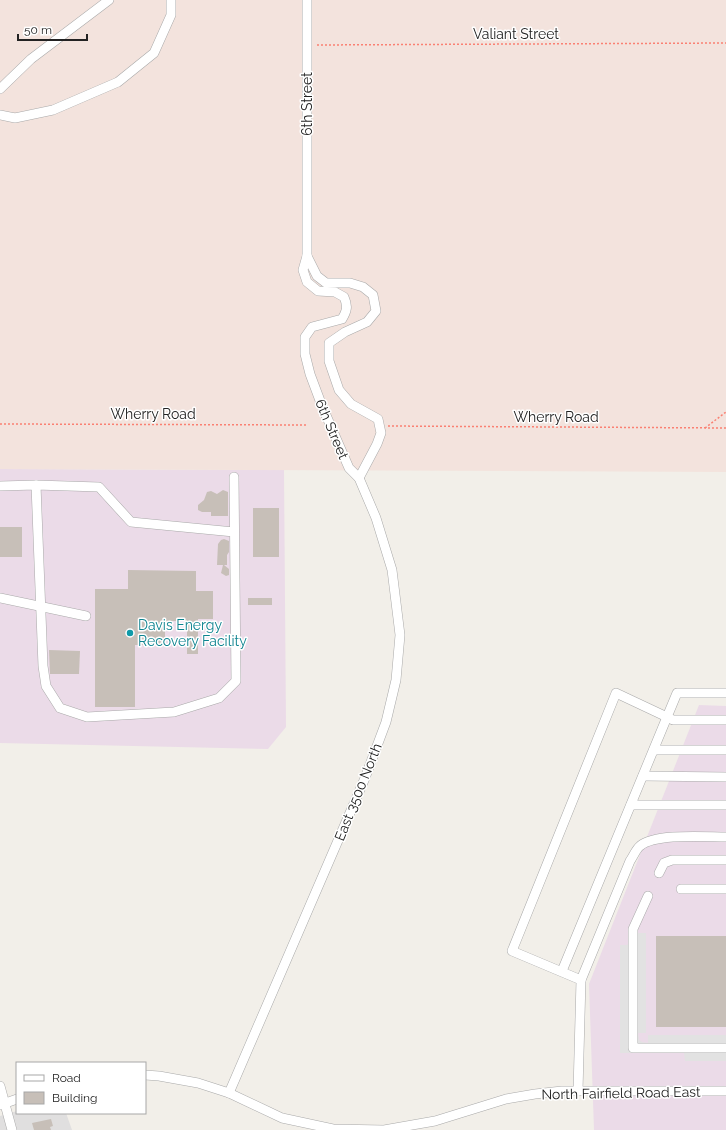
<svg xmlns="http://www.w3.org/2000/svg" width="726" height="1130" font-family="Raleway,sans-serif">
<style>
.residential{fill:#e0dfdf}
.industrial{fill:#ebdbe8}
.military{fill:#f3e3dd}
.parking{fill:#e2e2e2}
.building{fill:#c7bfb8}
.lines{fill:none;stroke-linecap:round;stroke-linejoin:round}
.minor-casing{stroke:#a9a9a9;stroke-width:10}
.path{stroke:#fa8072;stroke-width:1.5;stroke-dasharray:2 2;stroke-linecap:butt}
.minor{stroke:#fff;stroke-width:9}
.culture-dot{fill:#0f9aa8;stroke:#fff;stroke-width:1.5}
.labels{text-anchor:middle;stroke-width:3;stroke-linejoin:round;paint-order:stroke}
.street-label{font-size:14px;fill:#222;stroke:#fff}
.culture-label{font-size:14px;fill:#0d838f;stroke:#fff;text-anchor:start}
</style>
<rect width="100%" height="100%" fill="#f2efe9"/>
<polygon class="residential" points="17,1111 17,1113 66,1113 72,1130 0,1130 0,1116"/>
<g class="industrial">
<polygon points="0,469 284,470 286,727 268,749 0,743"/>
<polygon points="699,705 726,706 726,1130 594,1130 589,984"/>
</g>
<polygon class="military" points="0,0 726,0 726,472 0,469"/>
<polygon class="parking" points="638,933 646,933 646,1033 638,1033 639,1040 642,1042 648,1043 648,1035 726,1035 726,1061 685,1061 684,1053 620,1053 620,945 627,945"/>
<g class="building">
<polygon points="223,490 228,492 228,516 211,516 211,512 202,512 198,510 198,505 204,500 207,492 211,491 217,494"/>
<rect x="253" y="508" width="26" height="49"/>
<rect x="0" y="527" width="22" height="30"/>
<polygon points="224,539 229,541 229,552 227,555 227,565 224,565 229,569 229,575 226,576 221,573 223,565 217,565 218,544 221,540"/>
<polygon points="128,570 196,571 196,591 213,591 213,619 198,619 198,654 187,654 187,621 165,621 165,645 135,645 135,707 95,707 95,589 128,589"/>
<rect x="248" y="598" width="24" height="7"/>
<polygon points="49,650 80,651 79,674 50,674"/>
<rect x="656" y="936" width="70" height="91"/>
<polygon points="51,1119 53,1126 50,1127 51,1130 34,1130 32,1123"/>
</g>
<g class="lines">
<g class="minor-casing">
<g id="minor">
<polyline points="0,89 31,59 109,0"/>
<polyline points="0,115 15,118 53,110 118,82 154,53 171,15 171,0"/>
<polyline points="307,256 317,276 326,283 350,283 363,287 373,295 376,311 367,322 345,332 329,343 329,361 339,390 351,404 378,419 381,433 377,444 359,478"/>
<polyline points="36,485 43,666 46,686 60,708 87,717 174,712 219,698 236,681 234,477"/>
<polyline points="0,486 36,485 99,487 131,522 234,532"/>
<polyline points="0,598 86,616"/>
<polyline points="726,693 677,693 667,717 673,720 726,720"/>
<polyline points="654,750 726,750"/>
<polyline points="643,776 726,777"/>
<polyline points="631,805 726,805"/>
<polyline points="659,873 664,863 672,860 726,860"/>
<polyline points="681,889 726,889"/>
<polyline points="648,896 633,929 633,1048 726,1048"/>
<polyline points="562,971 667,717 616,693 512,951 581,980 578,1091"/>
<path d="M 581,980 L 630,861 C 633,857 636,849 640,846 C 656,833 705,837 726,837"/>
<polyline points="145,1075 159,1076 198,1083 229,1093 282,1118 333,1129 384,1130 435,1121 506,1099 535,1094 562,1091 726,1091"/>
<polyline points="0,1086 12,1130"/>
<path d="M 229,1093 L 365,778 L 386,722 L 396,680 L 400,635 L 392,570 L 376,518 L 359,478 L 349,468 L 322,406 L 310,374 L 305,354 L 305,337 L 312,327 L 342,319 C 347,311 348,306 344,297 L 335,292 L 318,291 L 307,282 L 303,270 L 307,256 L 307,0"/>
<polyline points="0,1105 17,1099"/>
</g>
</g>
<g class="path">
<polyline points="317,45 726,43"/>
<polyline points="0,424 307,425"/>
<polyline points="388,426 726,428"/>
<polyline points="705,428 726,412"/>
</g>
<use href="#minor" class="minor"/>
</g>
<circle class="culture-dot" cx="130" cy="633" r="4"/>
<g class="labels">
<g class="street-label">
<text x="516" y="39">Valiant Street</text>
<text transform="translate(307 104) rotate(-90)" y="5">6th Street</text>
<text x="153" y="419">Wherry Road</text>
<text x="556" y="422">Wherry Road</text>
<text transform="translate(332 429) rotate(67)" y="5">6th Street</text>
<text transform="translate(358 792) rotate(-68)" y="5">East 3500 North</text>
<text transform="translate(621 1093) rotate(-1)" y="5">North Fairfield Road East</text>
</g>
<g class="culture-label">
<text x="138" y="630">Davis Energy<tspan x="138" dy="16">Recovery Facility</tspan></text>
</g>
</g>
<rect x="16" y="1062" width="130" height="52" fill="#ffffff" stroke="#a7a7a7"/>
<rect x="24" y="1075" width="20" height="6" fill="#ffffff" stroke="#a7a7a7"/>
<text x="52" y="1082" font-size="12" fill="#222222">Road</text>
<rect x="24" y="1092" width="20" height="12" fill="#c7bfb8" stroke="#a7a7a7"/>
<text x="52" y="1102" font-size="12" fill="#222222">Building</text>
<path d="M18 34v6h69v-6" fill="none" stroke="#222222" stroke-width="2"/>
<text x="24" y="34" font-size="12" fill="#222222" stroke="#ffffff" stroke-width="3" paint-order="stroke">50 m</text>
</svg>
